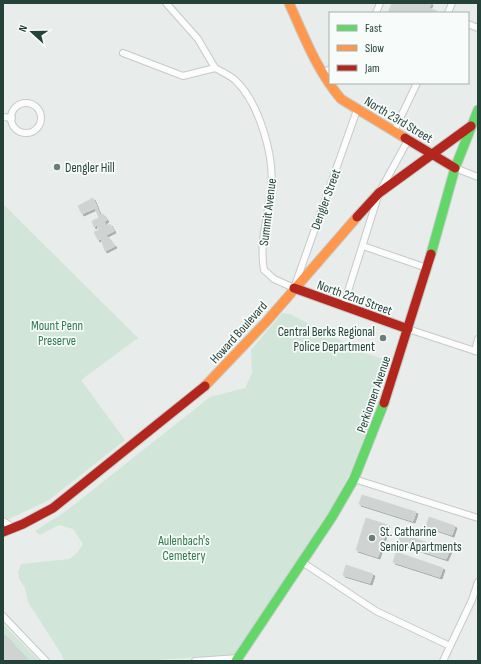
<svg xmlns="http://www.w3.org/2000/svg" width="481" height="664" font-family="'Sofia Sans Condensed',sans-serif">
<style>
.green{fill:#d1e6d8}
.building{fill:#cfd4d2;stroke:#d1d6d4;filter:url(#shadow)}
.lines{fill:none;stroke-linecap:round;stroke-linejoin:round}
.street-casing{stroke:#c5cac8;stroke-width:8}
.fast-casing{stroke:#c3cbc8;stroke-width:11}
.slow-casing{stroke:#c3cbc8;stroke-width:11}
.jam-casing{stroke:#c3cbc8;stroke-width:11}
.street{stroke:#fcfcfc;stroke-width:6}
.fast{stroke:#63d668;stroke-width:9}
.slow{stroke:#ff974d;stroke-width:9}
.jam{stroke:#b3261e;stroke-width:9}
.poi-dot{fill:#697e78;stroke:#f7fbf9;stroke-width:1.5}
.labels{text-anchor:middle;stroke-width:3.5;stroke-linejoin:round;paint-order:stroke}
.street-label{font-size:13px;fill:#24423a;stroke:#f7fbf9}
.poi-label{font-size:13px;fill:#24423a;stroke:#f7fbf9;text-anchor:start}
.park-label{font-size:13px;fill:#2d7a4b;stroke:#f7fbf9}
</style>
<defs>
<filter id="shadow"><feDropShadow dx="2" dy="2" stdDeviation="0" flood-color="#0004"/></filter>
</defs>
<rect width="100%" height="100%" fill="#e8edeb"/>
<g class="green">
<polygon points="3,204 138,338 81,380 125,440 49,500 3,522"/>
<polygon points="282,313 290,314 365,353 390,361 366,433 351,472 330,510 234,655 140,661 64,661 60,652 28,602 25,588 19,579 18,572 21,564 69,559 77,553 83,544 73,529 59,525 40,535 35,531 66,511 210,397 245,388 252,373 251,350"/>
<polygon points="3,624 7,628 39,661 3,661"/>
</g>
<g class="building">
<polygon points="392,3 431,3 429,8 437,11 436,13 388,13"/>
<polygon points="93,198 100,215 103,214 107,220 104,222 106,226 110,224 114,231 106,235 115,246 105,251 101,239 98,240 94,232 99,230 97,225 94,227 92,221 99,218 95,208 82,214 78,206"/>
<polygon points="362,495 416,512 413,521 359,504"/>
<polygon points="429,517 455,526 452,535 426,526"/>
<polygon points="366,518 388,525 378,557 356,550"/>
<polygon points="401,534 450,550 446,559 398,543"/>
<polygon points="396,552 443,568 440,577 393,562"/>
<polygon points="346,565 373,574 370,583 343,575"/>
<polygon points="3,633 29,661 3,661"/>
</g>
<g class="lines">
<g class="street-casing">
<g id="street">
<polyline points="166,3 198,39 215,68"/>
<polyline points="376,13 380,3"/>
<polyline points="448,13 452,3"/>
<polyline points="468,24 478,28"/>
<path d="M 123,53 L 183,76 L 215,68 C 222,72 230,75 236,81 C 259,103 275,157 271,189 C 268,216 259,243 264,270 L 274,279 L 294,288 L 357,110"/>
<polyline points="323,73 330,69"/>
<circle cx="26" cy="118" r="15"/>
<polyline points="3,117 12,118"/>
<polyline points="394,131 417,83"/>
<polyline points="455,168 478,177"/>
<polyline points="363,246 427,268"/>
<polyline points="343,307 379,193 408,140"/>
<polyline points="408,329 478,352"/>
<polyline points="475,351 478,339"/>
<polyline points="354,479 478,518"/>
<polyline points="3,521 14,528"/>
<polyline points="302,562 376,611 450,646"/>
<polyline points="3,616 46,661"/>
<polyline points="195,661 239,658"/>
<polyline points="443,661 472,600 478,582"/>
</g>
</g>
<g class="fast-casing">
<g id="fast">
<polyline points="431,254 455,168 478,110"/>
<polyline points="236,661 332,517 354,479 384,403"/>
</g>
</g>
<g class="slow-casing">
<g id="slow">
<path d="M 289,3 C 304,36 317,71 341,99 L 405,138"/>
<polyline points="205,386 266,322 357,217"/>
</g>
</g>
<g class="jam-casing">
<g id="jam">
<polyline points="405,138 455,168"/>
<polyline points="357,217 379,193 471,126"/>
<polyline points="294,288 408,329"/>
<polyline points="384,403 431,254"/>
<polyline points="3,532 23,524 53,508 205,386"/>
</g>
</g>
<use href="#street" class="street"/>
<use href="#fast" class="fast"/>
<use href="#slow" class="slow"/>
<use href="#jam" class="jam"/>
</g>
<g class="poi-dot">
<circle cx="57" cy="167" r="4"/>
<circle cx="383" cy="338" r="4"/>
<circle cx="372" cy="538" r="4"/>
</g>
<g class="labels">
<g class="street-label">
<text transform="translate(399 119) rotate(31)" y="5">North 23rd Street</text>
<text transform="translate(325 199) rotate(-70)" y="5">Dengler Street</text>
<text transform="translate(267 212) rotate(-83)" y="5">Summit Avenue</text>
<text transform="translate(355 297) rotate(20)" y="5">North 22nd Street</text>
<text transform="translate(238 332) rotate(-48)" y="5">Howard Boulevard</text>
<text transform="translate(373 394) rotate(-71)" y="5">Perkiomen Avenue</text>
</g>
<g class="poi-label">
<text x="65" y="172">Dengler Hill</text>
<text x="375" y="336" text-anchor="end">Central Berks Regional<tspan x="375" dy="15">Police Department</tspan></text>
<text x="380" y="536">St. Catharine<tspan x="380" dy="15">Senior Apartments</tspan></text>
</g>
<g class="park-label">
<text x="57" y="330">Mount Penn<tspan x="57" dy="15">Preserve</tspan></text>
<text x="184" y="545">Aulenbach's<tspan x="184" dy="15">Cemetery</tspan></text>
</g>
</g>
<rect width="481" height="664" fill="none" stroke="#24423a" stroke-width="8"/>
<rect x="329" y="12" width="140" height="72" fill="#f7fbf9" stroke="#a3b1ad"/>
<rect x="337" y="25" width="20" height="6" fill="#63d668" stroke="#a3b1ad"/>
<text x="365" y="32" font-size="12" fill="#24423a">Fast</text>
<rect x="337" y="45" width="20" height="6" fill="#ff974d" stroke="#a3b1ad"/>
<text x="365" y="52" font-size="12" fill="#24423a">Slow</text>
<rect x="337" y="65" width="20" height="6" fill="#b3261e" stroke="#a3b1ad"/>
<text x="365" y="72" font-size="12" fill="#24423a">Jam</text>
<g transform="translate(32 32) rotate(291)" stroke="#f7fbf9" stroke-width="3" paint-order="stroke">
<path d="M0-3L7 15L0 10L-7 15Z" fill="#24423a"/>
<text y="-6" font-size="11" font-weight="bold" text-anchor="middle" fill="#24423a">N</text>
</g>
</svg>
